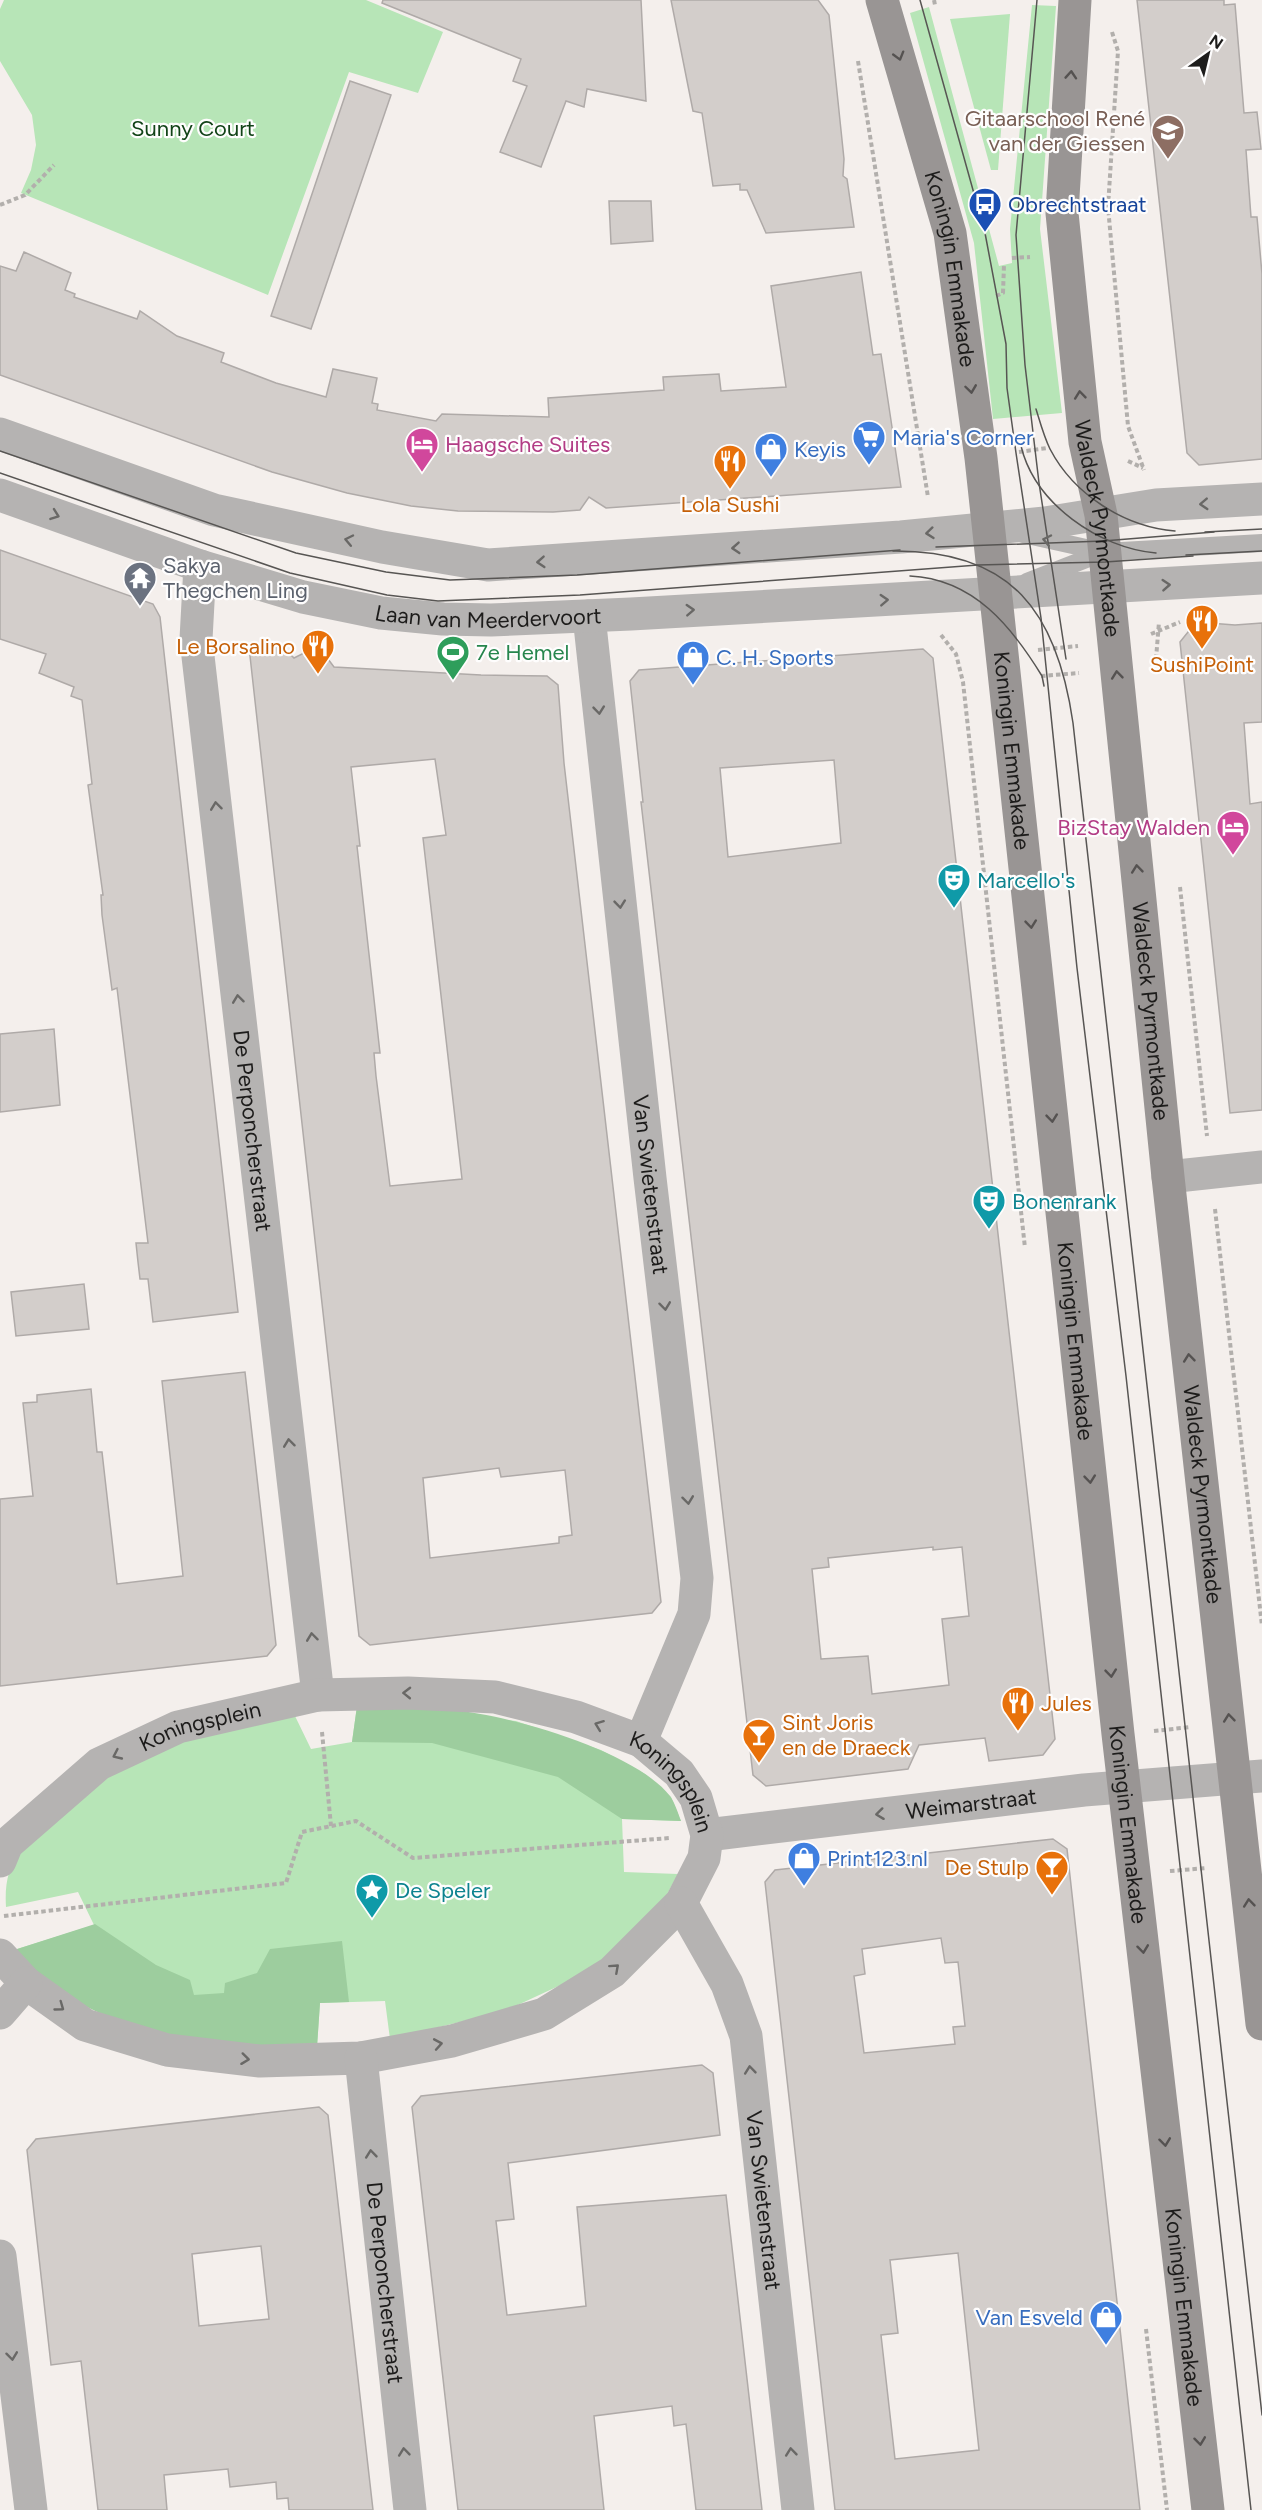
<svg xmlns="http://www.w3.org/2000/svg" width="1262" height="2510" font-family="Figtree,sans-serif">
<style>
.green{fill:#b7e5b7}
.forest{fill:#9dcd9e}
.building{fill:#d3cecb;stroke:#afaaa8;stroke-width:1.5;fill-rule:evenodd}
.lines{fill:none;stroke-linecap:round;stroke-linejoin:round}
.path{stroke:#b2afac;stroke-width:4;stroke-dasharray:4.5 3;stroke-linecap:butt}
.service{stroke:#b5b3b2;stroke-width:18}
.minor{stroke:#b5b3b2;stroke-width:33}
.tertiary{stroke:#b5b3b2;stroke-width:33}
.secondary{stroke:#999594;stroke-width:33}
.tram{stroke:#575553;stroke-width:1.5}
.oneway{stroke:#555251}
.oneway2{stroke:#696866}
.labels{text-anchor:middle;stroke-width:4.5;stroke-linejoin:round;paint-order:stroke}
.education-label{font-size:22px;fill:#785e54;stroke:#fefdfd;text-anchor:end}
.park-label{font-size:22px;fill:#114317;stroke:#fefdfd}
.transit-label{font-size:22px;fill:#164399;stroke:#fefdfd;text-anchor:start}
.street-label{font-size:22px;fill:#1d1c1b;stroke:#fefdfd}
.shop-label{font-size:22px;fill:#366cbe;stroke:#fefdfd;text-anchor:start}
.hotel-label{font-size:22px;fill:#b23c85;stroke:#fefdfd;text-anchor:start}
.food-label{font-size:22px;fill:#c56008;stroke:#fefdfd}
.worship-label{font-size:22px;fill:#5b616d;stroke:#fefdfd;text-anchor:start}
.leisure-label{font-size:22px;fill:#27864d;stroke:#fefdfd;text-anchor:start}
.culture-label{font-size:22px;fill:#0d838f;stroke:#fefdfd;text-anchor:start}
</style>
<rect width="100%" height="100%" fill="#f4efec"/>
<g class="green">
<polygon points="4,0 366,0 443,32 418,93 349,72 268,295 21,193 31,170 36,145 32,115 0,61 0,9"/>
<polygon points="1032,5 1056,6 1040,229 1062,413 993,419 974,243 910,13 929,7 999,266 1012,263 1010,229"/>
<polygon points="1010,14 998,170 991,170 950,19"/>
<path d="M 357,1706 L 516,1721 L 601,1750 L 645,1774 L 671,1797 L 681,1821 L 622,1819 L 624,1872 L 678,1874 L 657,1913 L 626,1944 L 578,1977 L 505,2011 L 390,2039 L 385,2001 L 320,2003 L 317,2047 L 14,1950 L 94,1925 L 78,1892 L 6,1907 C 3,1862 23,1842 54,1815 C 65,1806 74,1796 85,1788 C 135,1749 233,1726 295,1716 L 311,1749 L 352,1742 Z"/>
</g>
<g class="forest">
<path d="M 357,1706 C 389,1707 421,1707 453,1710 C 509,1715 635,1751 670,1796 C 675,1803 678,1813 681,1821 L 622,1819 L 558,1777 L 432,1743 L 352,1742 Z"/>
<polygon points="95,1924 156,1965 190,1980 194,1995 224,1993 225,1983 257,1973 270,1949 342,1941 349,2002 320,2003 317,2047 239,2046 167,2036 114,2020 60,1994 14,1950"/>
</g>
<g class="building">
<polygon points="383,0 641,0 646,101 587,89 584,107 566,101 541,167 500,152 527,86 513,81 521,59 382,3"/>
<polygon points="671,0 818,0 829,15 844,159 843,176 847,179 854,227 766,233 747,190 740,190 740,184 713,186 702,113 693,111"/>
<polygon points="1137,0 1224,0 1224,5 1235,4 1244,113 1257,112 1261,149 1246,150 1251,217 1257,217 1262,274 1262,459 1199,465 1187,453"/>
<polygon points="350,81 391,95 311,329 271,316"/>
<polygon points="609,201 651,201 653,241 611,244"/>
<polygon points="24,252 71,273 65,290 75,294 74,297 137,319 140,311 177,336 224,353 221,362 276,383 326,397 333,369 377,378 372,403 378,404 377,410 436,421 442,414 549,417 548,398 664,390 663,377 719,374 721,391 786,387 771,286 861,272 873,355 881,354 901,487 606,508 589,497 580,510 553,512 458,511 411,506 347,493 272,472 0,375 0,266 16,271"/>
<polygon points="0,550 153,604 160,617 238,1312 153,1322 148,1279 140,1279 138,1262 136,1243 148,1243 117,988 112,990 102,915 101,895 103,895 88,785 92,784 82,700 71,696 74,687 39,673 46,654 0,639"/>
<polygon points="1196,622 1235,625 1262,623 1262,722 1244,723 1250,804 1262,802 1262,1110 1230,1113 1180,642"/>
<path d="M 280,644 L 294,658 L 308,651 L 325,655 L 334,667 L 481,675 L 547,676 L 558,685 L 564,763 L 661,1602 L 652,1613 L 370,1645 L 359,1636 L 249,647 ZM 435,759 L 446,835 L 423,838 L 462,1179 L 390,1186 L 376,1076 L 374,1053 L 380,1053 L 357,846 L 360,846 L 351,767 ZM 499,1468 L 501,1477 L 565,1470 L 572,1535 L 559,1537 L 559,1543 L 430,1558 L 423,1478 Z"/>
<path d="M 923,649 L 933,658 L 1055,1739 L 1043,1755 L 989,1761 L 985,1738 L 919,1745 L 908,1769 L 766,1786 L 753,1775 L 641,802 L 643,802 L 630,681 L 639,670 ZM 834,760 L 841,843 L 728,857 L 720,768 ZM 933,1547 L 933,1550 L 962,1547 L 969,1616 L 942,1619 L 949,1685 L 872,1694 L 868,1656 L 821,1659 L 812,1569 L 829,1567 L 828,1558 Z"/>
<polygon points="54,1029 60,1105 0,1112 0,1034"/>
<polygon points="84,1284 89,1329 16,1336 11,1292"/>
<polygon points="245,1372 276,1645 267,1656 0,1686 0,1499 33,1496 23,1403 37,1402 37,1395 91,1389 97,1452 102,1452 117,1584 183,1576 162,1381"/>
<path d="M 1053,1839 L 1067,1849 L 1140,2510 L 835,2510 L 765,1882 L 775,1870 ZM 941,1938 L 945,1963 L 958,1962 L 965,2026 L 953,2027 L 955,2044 L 864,2053 L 854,1976 L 865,1974 L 862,1949 ZM 958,2253 L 979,2450 L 895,2459 L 881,2335 L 898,2333 L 890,2260 Z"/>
<polygon points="702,2065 713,2073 720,2135 508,2163 514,2219 496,2221 507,2315 586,2306 577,2207 726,2195 762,2510 696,2510 686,2424 674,2426 672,2406 594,2416 604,2510 458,2510 412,2107 421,2096"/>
<path d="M 319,2107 L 328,2115 L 373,2510 L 289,2510 L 288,2498 L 277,2499 L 276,2482 L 230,2487 L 228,2469 L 164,2475 L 167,2510 L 98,2510 L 81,2361 L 51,2365 L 27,2150 L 36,2139 ZM 261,2246 L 269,2319 L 199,2326 L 192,2254 Z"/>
</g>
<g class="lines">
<g class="path">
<polyline points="934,0 935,5"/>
<polyline points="1112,32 1118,51 1108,207 1128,426 1144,470"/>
<polyline points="858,61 928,497"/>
<polyline points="0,205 25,195 54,165"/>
<polyline points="1012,258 1030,257"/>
<polyline points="996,296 1003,293 1004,265"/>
<polyline points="1019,452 1047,448"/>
<polyline points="1128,461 1143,468"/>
<polyline points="1151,634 1180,622"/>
<polyline points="941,635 956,654 963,682 1025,1248"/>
<polyline points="1038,650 1078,646"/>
<polyline points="1156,659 1159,622"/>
<polyline points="1041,676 1079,673"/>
<polyline points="1180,887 1207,1136"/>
<polyline points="1215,1209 1262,1626"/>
<polyline points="1154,1731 1191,1727"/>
<polyline points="322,1732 331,1826"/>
<polyline points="1170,1871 1207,1868"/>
<polyline points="4,1916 286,1883 302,1832 356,1821 413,1858 670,1838"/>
<polyline points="1146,2329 1167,2510"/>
</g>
<g class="service">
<polyline points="1023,534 1104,552 1262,543"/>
<polyline points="1027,582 1104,552"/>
</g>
<g class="minor">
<path id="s1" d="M 200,566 L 196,639 L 318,1695"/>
<path id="s2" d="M 589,616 L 650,1178 L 697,1578 L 694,1614 L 641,1741"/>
<polyline points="1168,1177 1262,1167"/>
<path id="s3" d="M 707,1835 L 1084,1790 L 1262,1776"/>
<path id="s4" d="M 0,1861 L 7,1844 L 99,1764 L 178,1727 L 318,1695 L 408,1693 L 495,1697 L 576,1717 L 641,1741 L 679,1773 L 696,1798 L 707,1835 L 704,1858 L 681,1903 L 612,1972 L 544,2014 L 452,2041 L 361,2058 L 260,2061 L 167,2050 L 85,2025 L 26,1983 L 0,1955"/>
<path id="s5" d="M 681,1903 L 727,1984 L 746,2036 L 798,2510"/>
<polyline points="0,2013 26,1983"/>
<path id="s6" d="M 361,2058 L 410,2510"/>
<polyline points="0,2256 31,2510"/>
</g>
<g class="tertiary">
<polyline points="0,434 214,510 382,547 488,565 901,537 1045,523 1156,505 1262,499"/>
<path id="s7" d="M 0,495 L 200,566 L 303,597 L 381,613 L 443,619 L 491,620 L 631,614 L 1262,578"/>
</g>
<g class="secondary">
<path id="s8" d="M 882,0 L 950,233 L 981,458 L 1118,1734 L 1208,2510"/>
<path id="s9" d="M 1075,0 L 1062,213 L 1085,442 L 1101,515 L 1168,1177 L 1262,2024"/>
</g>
<g class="tram">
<polyline points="920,0 985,233 1006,344 1007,388 1016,453 1041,618 1077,968 1126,1376 1251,2510"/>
<polyline points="1037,0 1016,235 1025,365 1039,483 1066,659"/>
<path d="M 1036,409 C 1040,422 1044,437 1050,449 C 1074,495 1125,527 1175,531"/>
<path d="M 1021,446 C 1035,504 1099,548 1156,553"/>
<polyline points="0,451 296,553 386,572 450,580 577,575 900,550"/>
<polyline points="0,473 290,573 387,595 438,601 580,595 978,565 1105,562 1193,556"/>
<polyline points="1205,532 1262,529"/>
<polyline points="936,547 1103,541 1214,532"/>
<path d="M 893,551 C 1012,550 1057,612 1073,723 L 1262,2415"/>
<polyline points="1186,555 1262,551"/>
<path d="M 910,576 C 974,579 1012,627 1042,676 L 1044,686"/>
</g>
</g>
<defs><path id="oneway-chevron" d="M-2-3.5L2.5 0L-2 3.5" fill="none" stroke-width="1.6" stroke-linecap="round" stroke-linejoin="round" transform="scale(1.5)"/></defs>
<g class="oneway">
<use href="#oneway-chevron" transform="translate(899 56) rotate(74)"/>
<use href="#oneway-chevron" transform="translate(1071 75) rotate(-86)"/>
<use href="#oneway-chevron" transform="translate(971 389) rotate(82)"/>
<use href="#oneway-chevron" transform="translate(1080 395) rotate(-96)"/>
<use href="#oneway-chevron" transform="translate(1117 675) rotate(-96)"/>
<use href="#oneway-chevron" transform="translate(1137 869) rotate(-96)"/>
<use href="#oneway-chevron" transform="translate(1031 924) rotate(84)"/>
<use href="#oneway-chevron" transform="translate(1052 1118) rotate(84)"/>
<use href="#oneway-chevron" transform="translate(1189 1358) rotate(-96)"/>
<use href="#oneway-chevron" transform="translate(1090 1479) rotate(84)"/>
<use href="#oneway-chevron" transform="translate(1111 1673) rotate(84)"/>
<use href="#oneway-chevron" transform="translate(1229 1718) rotate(-96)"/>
<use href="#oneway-chevron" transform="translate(1249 1903) rotate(-96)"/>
<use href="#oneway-chevron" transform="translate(1143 1949) rotate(83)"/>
<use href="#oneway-chevron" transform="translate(1165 2142) rotate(83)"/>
<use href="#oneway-chevron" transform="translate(1200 2441) rotate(83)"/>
</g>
<g class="oneway2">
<use href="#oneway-chevron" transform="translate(1204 504) rotate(177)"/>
<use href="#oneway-chevron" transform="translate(55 515) rotate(20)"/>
<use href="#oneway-chevron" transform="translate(930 533) rotate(174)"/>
<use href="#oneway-chevron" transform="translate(349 540) rotate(-168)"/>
<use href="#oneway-chevron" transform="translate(1047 540) rotate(-168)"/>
<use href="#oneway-chevron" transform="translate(736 548) rotate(176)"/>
<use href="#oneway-chevron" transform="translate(541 562) rotate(176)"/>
<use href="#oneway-chevron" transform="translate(1166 585) rotate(-4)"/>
<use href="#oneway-chevron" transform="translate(884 600) rotate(-3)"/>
<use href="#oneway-chevron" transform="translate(690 610) rotate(-3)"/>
<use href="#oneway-chevron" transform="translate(599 710) rotate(84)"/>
<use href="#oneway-chevron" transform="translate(216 806) rotate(-97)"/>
<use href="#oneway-chevron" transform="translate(620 904) rotate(84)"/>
<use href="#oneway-chevron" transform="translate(238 999) rotate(-97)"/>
<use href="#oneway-chevron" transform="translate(665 1306) rotate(83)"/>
<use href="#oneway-chevron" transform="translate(289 1443) rotate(-97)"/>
<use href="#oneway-chevron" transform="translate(688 1500) rotate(83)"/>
<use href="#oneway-chevron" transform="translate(312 1637) rotate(-97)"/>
<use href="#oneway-chevron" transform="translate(407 1693) rotate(-179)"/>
<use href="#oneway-chevron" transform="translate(599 1725) rotate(-159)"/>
<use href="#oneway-chevron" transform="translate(117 1755) rotate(155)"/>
<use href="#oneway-chevron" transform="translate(880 1814) rotate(173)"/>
<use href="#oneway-chevron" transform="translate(615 1968) rotate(-42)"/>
<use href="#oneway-chevron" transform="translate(60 2007) rotate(36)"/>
<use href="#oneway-chevron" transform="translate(438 2044) rotate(-10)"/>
<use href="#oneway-chevron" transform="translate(245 2059) rotate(7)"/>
<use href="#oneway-chevron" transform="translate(750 2070) rotate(-96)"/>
<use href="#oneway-chevron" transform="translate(371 2154) rotate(-96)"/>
<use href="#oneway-chevron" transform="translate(12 2356) rotate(83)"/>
<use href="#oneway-chevron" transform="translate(404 2452) rotate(-96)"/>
<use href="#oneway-chevron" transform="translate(791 2452) rotate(-96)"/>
</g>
<defs>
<g id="school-pin" transform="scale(1.725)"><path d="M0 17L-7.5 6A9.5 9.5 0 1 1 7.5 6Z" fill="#8d6e63" stroke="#fefdfd"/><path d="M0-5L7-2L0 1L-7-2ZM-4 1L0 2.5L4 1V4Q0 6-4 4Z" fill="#fff"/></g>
<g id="bus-pin" transform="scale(1.725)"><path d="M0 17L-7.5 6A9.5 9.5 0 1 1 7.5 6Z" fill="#1a4fb4" stroke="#fefdfd"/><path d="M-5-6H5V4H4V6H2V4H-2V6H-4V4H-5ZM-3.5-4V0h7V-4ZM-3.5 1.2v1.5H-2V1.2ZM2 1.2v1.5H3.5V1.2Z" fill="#fff"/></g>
<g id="supermarket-pin" transform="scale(1.725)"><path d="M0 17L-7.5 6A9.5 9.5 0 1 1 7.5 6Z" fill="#3f7fe0" stroke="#fefdfd"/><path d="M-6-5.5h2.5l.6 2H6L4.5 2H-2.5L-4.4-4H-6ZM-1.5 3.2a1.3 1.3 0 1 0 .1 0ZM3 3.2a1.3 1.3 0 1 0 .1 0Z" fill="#fff"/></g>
<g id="hotel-pin" transform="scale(1.725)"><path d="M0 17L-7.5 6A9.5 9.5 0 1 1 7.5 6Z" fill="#d1479c" stroke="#fefdfd"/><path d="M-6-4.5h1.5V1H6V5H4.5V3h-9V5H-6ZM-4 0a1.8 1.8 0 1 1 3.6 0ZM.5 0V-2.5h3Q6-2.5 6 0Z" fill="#fff"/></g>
<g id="shop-pin" transform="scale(1.725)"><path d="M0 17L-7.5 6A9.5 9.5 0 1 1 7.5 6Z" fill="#3f7fe0" stroke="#fefdfd"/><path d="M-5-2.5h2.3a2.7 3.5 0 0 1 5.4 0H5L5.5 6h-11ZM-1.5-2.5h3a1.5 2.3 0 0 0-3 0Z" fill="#fff"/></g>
<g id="restaurant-pin" transform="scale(1.725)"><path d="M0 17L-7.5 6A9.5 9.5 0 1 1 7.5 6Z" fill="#e8710a" stroke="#fefdfd"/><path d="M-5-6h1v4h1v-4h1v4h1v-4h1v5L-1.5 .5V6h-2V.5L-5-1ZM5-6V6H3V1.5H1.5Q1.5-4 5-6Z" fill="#fff"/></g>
<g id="temple-pin" transform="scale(1.725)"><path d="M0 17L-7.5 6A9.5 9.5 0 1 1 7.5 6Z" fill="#6b7280" stroke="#fefdfd"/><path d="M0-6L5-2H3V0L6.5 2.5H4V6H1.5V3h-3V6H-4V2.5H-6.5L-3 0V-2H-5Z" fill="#fff"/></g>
<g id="stadium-pin" transform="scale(1.725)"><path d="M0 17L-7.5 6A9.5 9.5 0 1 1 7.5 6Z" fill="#2e9e5b" stroke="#fefdfd"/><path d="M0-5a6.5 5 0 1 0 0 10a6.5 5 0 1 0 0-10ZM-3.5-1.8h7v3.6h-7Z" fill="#fff"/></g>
<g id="theatre-pin" transform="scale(1.725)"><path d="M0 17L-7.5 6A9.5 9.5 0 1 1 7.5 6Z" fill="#0f9aa8" stroke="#fefdfd"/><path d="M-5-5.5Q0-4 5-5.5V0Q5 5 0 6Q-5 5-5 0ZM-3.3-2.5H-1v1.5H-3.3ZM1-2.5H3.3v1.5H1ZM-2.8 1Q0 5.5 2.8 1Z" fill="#fff"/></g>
<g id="bar-pin" transform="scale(1.725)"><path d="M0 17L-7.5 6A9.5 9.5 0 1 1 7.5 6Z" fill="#e8710a" stroke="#fefdfd"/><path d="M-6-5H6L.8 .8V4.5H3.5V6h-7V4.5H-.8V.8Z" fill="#fff"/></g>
<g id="sight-pin" transform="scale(1.725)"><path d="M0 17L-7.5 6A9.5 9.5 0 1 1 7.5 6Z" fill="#0f9aa8" stroke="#fefdfd"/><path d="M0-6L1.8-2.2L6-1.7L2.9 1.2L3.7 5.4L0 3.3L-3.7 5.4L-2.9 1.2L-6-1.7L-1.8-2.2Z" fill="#fff"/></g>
</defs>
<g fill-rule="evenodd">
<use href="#school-pin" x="1168" y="131"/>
<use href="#bus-pin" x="985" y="204"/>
<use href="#supermarket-pin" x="869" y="437"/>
<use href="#hotel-pin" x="422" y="444"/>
<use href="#shop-pin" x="771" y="449"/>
<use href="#restaurant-pin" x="730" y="461"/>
<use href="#temple-pin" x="140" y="578"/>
<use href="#restaurant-pin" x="1202" y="621"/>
<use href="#restaurant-pin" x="318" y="646"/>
<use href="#stadium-pin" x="453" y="652"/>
<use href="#shop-pin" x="693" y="657"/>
<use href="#hotel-pin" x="1233" y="827"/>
<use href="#theatre-pin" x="954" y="880"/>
<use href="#theatre-pin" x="989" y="1201"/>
<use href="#restaurant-pin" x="1018" y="1703"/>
<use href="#bar-pin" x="759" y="1735"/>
<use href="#shop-pin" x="804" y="1858"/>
<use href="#bar-pin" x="1052" y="1867"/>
<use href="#sight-pin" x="372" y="1890"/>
<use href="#shop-pin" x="1106" y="2317"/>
</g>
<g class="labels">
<g class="education-label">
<text x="1145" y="126">Gitaarschool René<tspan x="1145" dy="25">van der Giessen</tspan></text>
</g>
<g class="park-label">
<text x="193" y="136">Sunny Court</text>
</g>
<g class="transit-label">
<text x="1008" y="212">Obrechtstraat</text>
</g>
<g class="street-label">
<text dy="8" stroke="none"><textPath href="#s8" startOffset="278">Koningin Emmakade</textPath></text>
<text dy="8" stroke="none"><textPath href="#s9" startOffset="531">Waldeck Pyrmontkade</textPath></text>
<text dy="8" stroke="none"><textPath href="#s7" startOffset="507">Laan van Meerdervoort</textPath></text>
<text dy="8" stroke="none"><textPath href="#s8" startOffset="764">Koningin Emmakade</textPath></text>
<text dy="8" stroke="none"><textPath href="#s9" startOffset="1017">Waldeck Pyrmontkade</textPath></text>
<text dy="8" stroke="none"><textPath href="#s1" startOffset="568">De Perponcherstraat</textPath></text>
<text dy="8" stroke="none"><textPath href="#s2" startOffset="572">Van Swietenstraat</textPath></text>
<text dy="8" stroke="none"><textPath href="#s8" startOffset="1358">Koningin Emmakade</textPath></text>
<text dy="8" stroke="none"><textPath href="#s9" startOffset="1503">Waldeck Pyrmontkade</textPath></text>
<text dy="8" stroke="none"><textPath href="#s4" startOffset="249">Koningsplein</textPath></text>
<text dy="8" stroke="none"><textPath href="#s4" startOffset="753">Koningsplein</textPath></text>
<text dy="8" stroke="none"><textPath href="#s3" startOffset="266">Weimarstraat</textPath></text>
<text dy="8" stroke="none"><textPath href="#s8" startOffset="1844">Koningin Emmakade</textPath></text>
<text dy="8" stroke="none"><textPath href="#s5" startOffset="314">Van Swietenstraat</textPath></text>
<text dy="8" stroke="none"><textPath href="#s6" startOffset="226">De Perponcherstraat</textPath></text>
<text dy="8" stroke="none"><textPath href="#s8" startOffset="2330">Koningin Emmakade</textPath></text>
</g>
<g class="shop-label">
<text x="892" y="445">Maria's Corner</text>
<text x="794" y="457">Keyis</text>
<text x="716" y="665">C. H. Sports</text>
<text x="827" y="1866">Print123.nl</text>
<text x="1083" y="2325" text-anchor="end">Van Esveld</text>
</g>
<g class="hotel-label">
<text x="445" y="452">Haagsche Suites</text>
<text x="1210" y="835" text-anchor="end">BizStay Walden</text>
</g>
<g class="food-label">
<text x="730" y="512">Lola Sushi</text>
<text x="295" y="654" text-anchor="end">Le Borsalino</text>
<text x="1202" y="672">SushiPoint</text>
<text x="1041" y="1711" text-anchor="start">Jules</text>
<text x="782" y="1730" text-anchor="start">Sint Joris<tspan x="782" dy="25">en de Draeck</tspan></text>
<text x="1029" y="1875" text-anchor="end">De Stulp</text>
</g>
<g class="worship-label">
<text x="163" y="573">Sakya<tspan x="163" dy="25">Thegchen Ling</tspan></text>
</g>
<g class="leisure-label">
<text x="476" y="660">7e Hemel</text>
</g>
<g class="culture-label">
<text x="977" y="888">Marcello's</text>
<text x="1012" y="1209">Bonenrank</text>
<text x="395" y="1898">De Speler</text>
</g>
</g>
<g transform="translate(1208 54) rotate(34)" stroke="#fefdfd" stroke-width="4.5" paint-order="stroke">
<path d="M0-4.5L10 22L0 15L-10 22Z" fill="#1d1c1b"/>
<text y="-9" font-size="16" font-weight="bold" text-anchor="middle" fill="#1d1c1b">N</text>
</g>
</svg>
